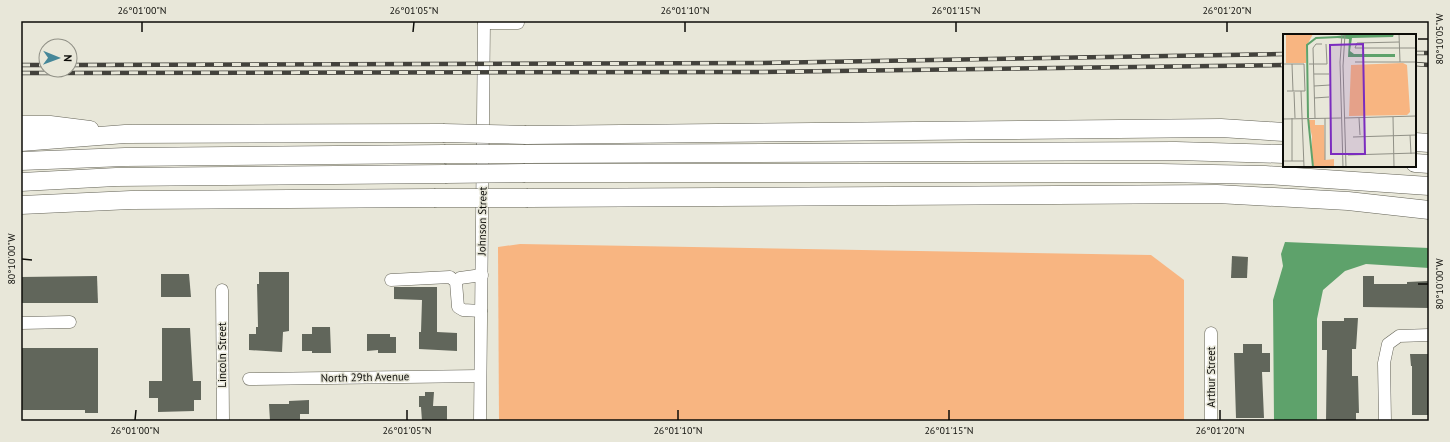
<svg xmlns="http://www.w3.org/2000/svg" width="1450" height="442" font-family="'PT Sans',sans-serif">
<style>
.green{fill:#f8b581}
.water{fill:#5ea26b}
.building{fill:#61665b}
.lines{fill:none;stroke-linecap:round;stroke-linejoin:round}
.minor-casing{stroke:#636256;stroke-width:13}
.highway-casing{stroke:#636256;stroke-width:19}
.minor{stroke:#fff;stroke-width:12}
.highway{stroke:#fff;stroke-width:18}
.rail-casing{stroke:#43423c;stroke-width:4.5}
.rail{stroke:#e8e7d9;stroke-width:3;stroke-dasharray:9;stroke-linecap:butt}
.highway-bridge-casing{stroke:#636256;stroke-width:19;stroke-linecap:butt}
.highway-bridge{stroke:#fff;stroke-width:18}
.ticks{fill:none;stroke:#0d0d09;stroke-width:1.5}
.labels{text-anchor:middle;stroke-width:3;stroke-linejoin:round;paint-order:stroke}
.street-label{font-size:11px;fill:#0d0d09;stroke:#e8e7d9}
.inset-river{fill:none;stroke:#5ea26b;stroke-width:2}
.inset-road{fill:none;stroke:#909086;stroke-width:1}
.view{fill:#7b2cbf;fill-opacity:0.15;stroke:#7b2cbf;stroke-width:2}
.inset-edge{fill:none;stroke:#0d0d09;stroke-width:2}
.neatline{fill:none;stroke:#0d0d09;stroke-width:1.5}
.ticks-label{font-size:10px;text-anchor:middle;fill:#0d0d09}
</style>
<rect width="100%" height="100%" fill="#e8e7d9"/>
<polygon class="green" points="520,244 1151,255 1184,280 1184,421 499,421 498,247"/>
<polygon class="water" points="1285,242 1429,248 1429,268 1366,264 1345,271 1323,290 1317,319 1317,421 1274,421 1273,300 1283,266 1281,254"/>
<g class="building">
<polygon points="1232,256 1248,257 1247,278 1231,278"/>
<polygon points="259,272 289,272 289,331 283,332 282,352 249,350 249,334 256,334 256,327 258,327 257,284 259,284"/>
<polygon points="161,274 189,274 191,297 161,297"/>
<polygon points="97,276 98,303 21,303 21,277"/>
<polygon points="1363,276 1374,276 1374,284 1407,284 1407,282 1429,281 1429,308 1363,307"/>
<polygon points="394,287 437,287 437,332 457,333 457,351 419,349 419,332 421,332 422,300 394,299"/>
<polygon points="1344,318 1358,318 1356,349 1352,349 1352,376 1358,376 1359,413 1356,413 1356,421 1326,421 1327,350 1322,350 1322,321 1344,321"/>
<polygon points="312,327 330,327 331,353 312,353 312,351 302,351 302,334 312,334"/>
<polygon points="162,328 190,328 193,381 201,381 201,400 194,400 194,411 158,412 158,398 149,398 149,381 162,381"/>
<polygon points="367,334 390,334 390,337 396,337 396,353 378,353 378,350 367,351"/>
<polygon points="1243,344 1262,344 1262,353 1270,353 1270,372 1262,372 1264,418 1236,418 1234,353 1243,353"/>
<polygon points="21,348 98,348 98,413 85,413 85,410 21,410"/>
<polygon points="1410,354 1429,354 1429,415 1412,415 1412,366 1411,366"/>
<polygon points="425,392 434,392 433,406 447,406 447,421 422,421 421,407 419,407 419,396 425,396"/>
<polygon points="309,400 309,414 300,414 300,421 270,421 269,404 289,404 289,401"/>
</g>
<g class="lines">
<g class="minor-casing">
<g id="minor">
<polyline points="484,23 518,23 518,21"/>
<polyline points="391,280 450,277 456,282 458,307 463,310 481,311"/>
<polyline points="456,282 460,278 482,275"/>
<polyline points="222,290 223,421"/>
<polyline points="21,323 70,322"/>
<polyline points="249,379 480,376"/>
<polyline points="480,421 484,21"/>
<polyline points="1211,421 1211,333"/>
<polyline points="1385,421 1384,363 1388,344 1399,336 1429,335"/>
</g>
</g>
<g class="highway-casing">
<g id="highway">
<polyline points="21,125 50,125 90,130"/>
<polyline points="526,135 1221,128 1284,132"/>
<polyline points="21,142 125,134 443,133"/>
<polyline points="1415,142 1429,143"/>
<polyline points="525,154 1176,151 1284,154"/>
<polyline points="21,161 125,157 444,154"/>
<polyline points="1415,163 1429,164"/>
<polyline points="525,173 1161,173 1265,175 1429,186"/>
<polyline points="21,182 116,177 445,174"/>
<polyline points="528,198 1217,194 1348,201 1429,210"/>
<polyline points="21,205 131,200 434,198"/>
</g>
</g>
<use href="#minor" class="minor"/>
<use href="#highway" class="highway"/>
<g class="rail-casing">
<g id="rail">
<polyline points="1415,53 1429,53"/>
<polyline points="1415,64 1429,65"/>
<polyline points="21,65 46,65"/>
<polyline points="70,65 759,63 1284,54"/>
<polyline points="21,73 759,72 1284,65"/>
</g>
</g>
<use href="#rail" class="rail"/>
<g class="highway-bridge-casing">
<g id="highway-bridge">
<polyline points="443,133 526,135"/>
<polyline points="444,154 525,154"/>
<polyline points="445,174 525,173"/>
<polyline points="434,198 528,198"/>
</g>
</g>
<use href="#highway-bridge" class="highway-bridge"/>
</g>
<path class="ticks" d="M 142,32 L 142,22M 413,32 L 414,22M 685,32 L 685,22M 956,32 L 956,22M 1227,32 L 1227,22M 1418,39 L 1428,39M 22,259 L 32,260M 1418,284 L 1428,284M 135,420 L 136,410M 407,420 L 407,410M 678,420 L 678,410M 949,420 L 949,410M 1220,420 L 1220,410"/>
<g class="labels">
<g class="street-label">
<text transform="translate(482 221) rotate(-89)" y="4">Johnson Street</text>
<text transform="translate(222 355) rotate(-90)" y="4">Lincoln Street</text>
<text transform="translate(365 377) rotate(-1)" y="4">North 29th Avenue</text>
<text transform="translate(1211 377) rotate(-90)" y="4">Arthur Street</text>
</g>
</g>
<g transform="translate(1283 34)">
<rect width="133" height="133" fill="#e8e7d9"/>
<path d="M 3,0 L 30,0 L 23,13 L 23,29 L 3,29 ZM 120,29 L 124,31 L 127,78 L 124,81 L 66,82 L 68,31 ZM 25,86 L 32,86 L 32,91 L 41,91 L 42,126 L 51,125 L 51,133 L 32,133 L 29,129 L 29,102 Z" fill="#f8b581"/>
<path d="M 70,0 L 111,0 L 110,3 L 69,4 L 67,17 L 71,20 L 112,20 L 112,23 L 65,23 L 66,5 L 54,4 L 54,2 Z" fill="#5ea26b"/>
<path class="inset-river" d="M 30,133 L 25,83 L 24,11 L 33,4 L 55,3"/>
<path class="inset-road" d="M 59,0 L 57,28 L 60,133M 62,0 L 60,32 L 63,133M 116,0 L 117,28M 116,8 L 74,9 L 72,14 L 133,14M 72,28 L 133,28M 0,30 L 21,30 L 22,57 L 4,57M 9,30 L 10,57M 26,30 L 44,30 L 43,10M 31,40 L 46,40M 31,52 L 47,51M 18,57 L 21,133M 11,58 L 12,84M 31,64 L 46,63M 110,83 L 111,133M 9,84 L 9,127M 32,84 L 30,14 L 33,10 L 39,10M 42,84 L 42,126M 62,84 L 133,82M 76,84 L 77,101M 0,85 L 58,84M 127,101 L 128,120M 70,103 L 133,101M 65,121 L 133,119M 0,127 L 21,127"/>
<path class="view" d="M 80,10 L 82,120 L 48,120 L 47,11 Z"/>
<rect width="133" height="133" class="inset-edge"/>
</g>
<rect width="1450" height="442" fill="none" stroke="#e8e7d9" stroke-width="44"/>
<g transform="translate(58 58) rotate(91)"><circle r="19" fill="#e8e7d9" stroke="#909086"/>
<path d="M0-3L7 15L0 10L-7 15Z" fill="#458799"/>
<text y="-6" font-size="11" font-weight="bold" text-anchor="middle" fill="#0d0d09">N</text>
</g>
<rect x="22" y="22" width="1406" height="398" class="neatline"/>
<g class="ticks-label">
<text x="142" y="14">26°01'00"N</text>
<text x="414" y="14">26°01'05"N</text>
<text x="685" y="14">26°01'10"N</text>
<text x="956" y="14">26°01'15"N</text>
<text x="1227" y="14">26°01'20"N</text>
<text transform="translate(1439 39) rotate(-90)" y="4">80°10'05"W</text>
<text transform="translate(11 259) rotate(-90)" y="4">80°10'00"W</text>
<text transform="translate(1439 284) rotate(-90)" y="4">80°10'00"W</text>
<text x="135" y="434">26°01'00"N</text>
<text x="407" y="434">26°01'05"N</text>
<text x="678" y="434">26°01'10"N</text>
<text x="949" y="434">26°01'15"N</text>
<text x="1220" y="434">26°01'20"N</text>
</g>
</svg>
